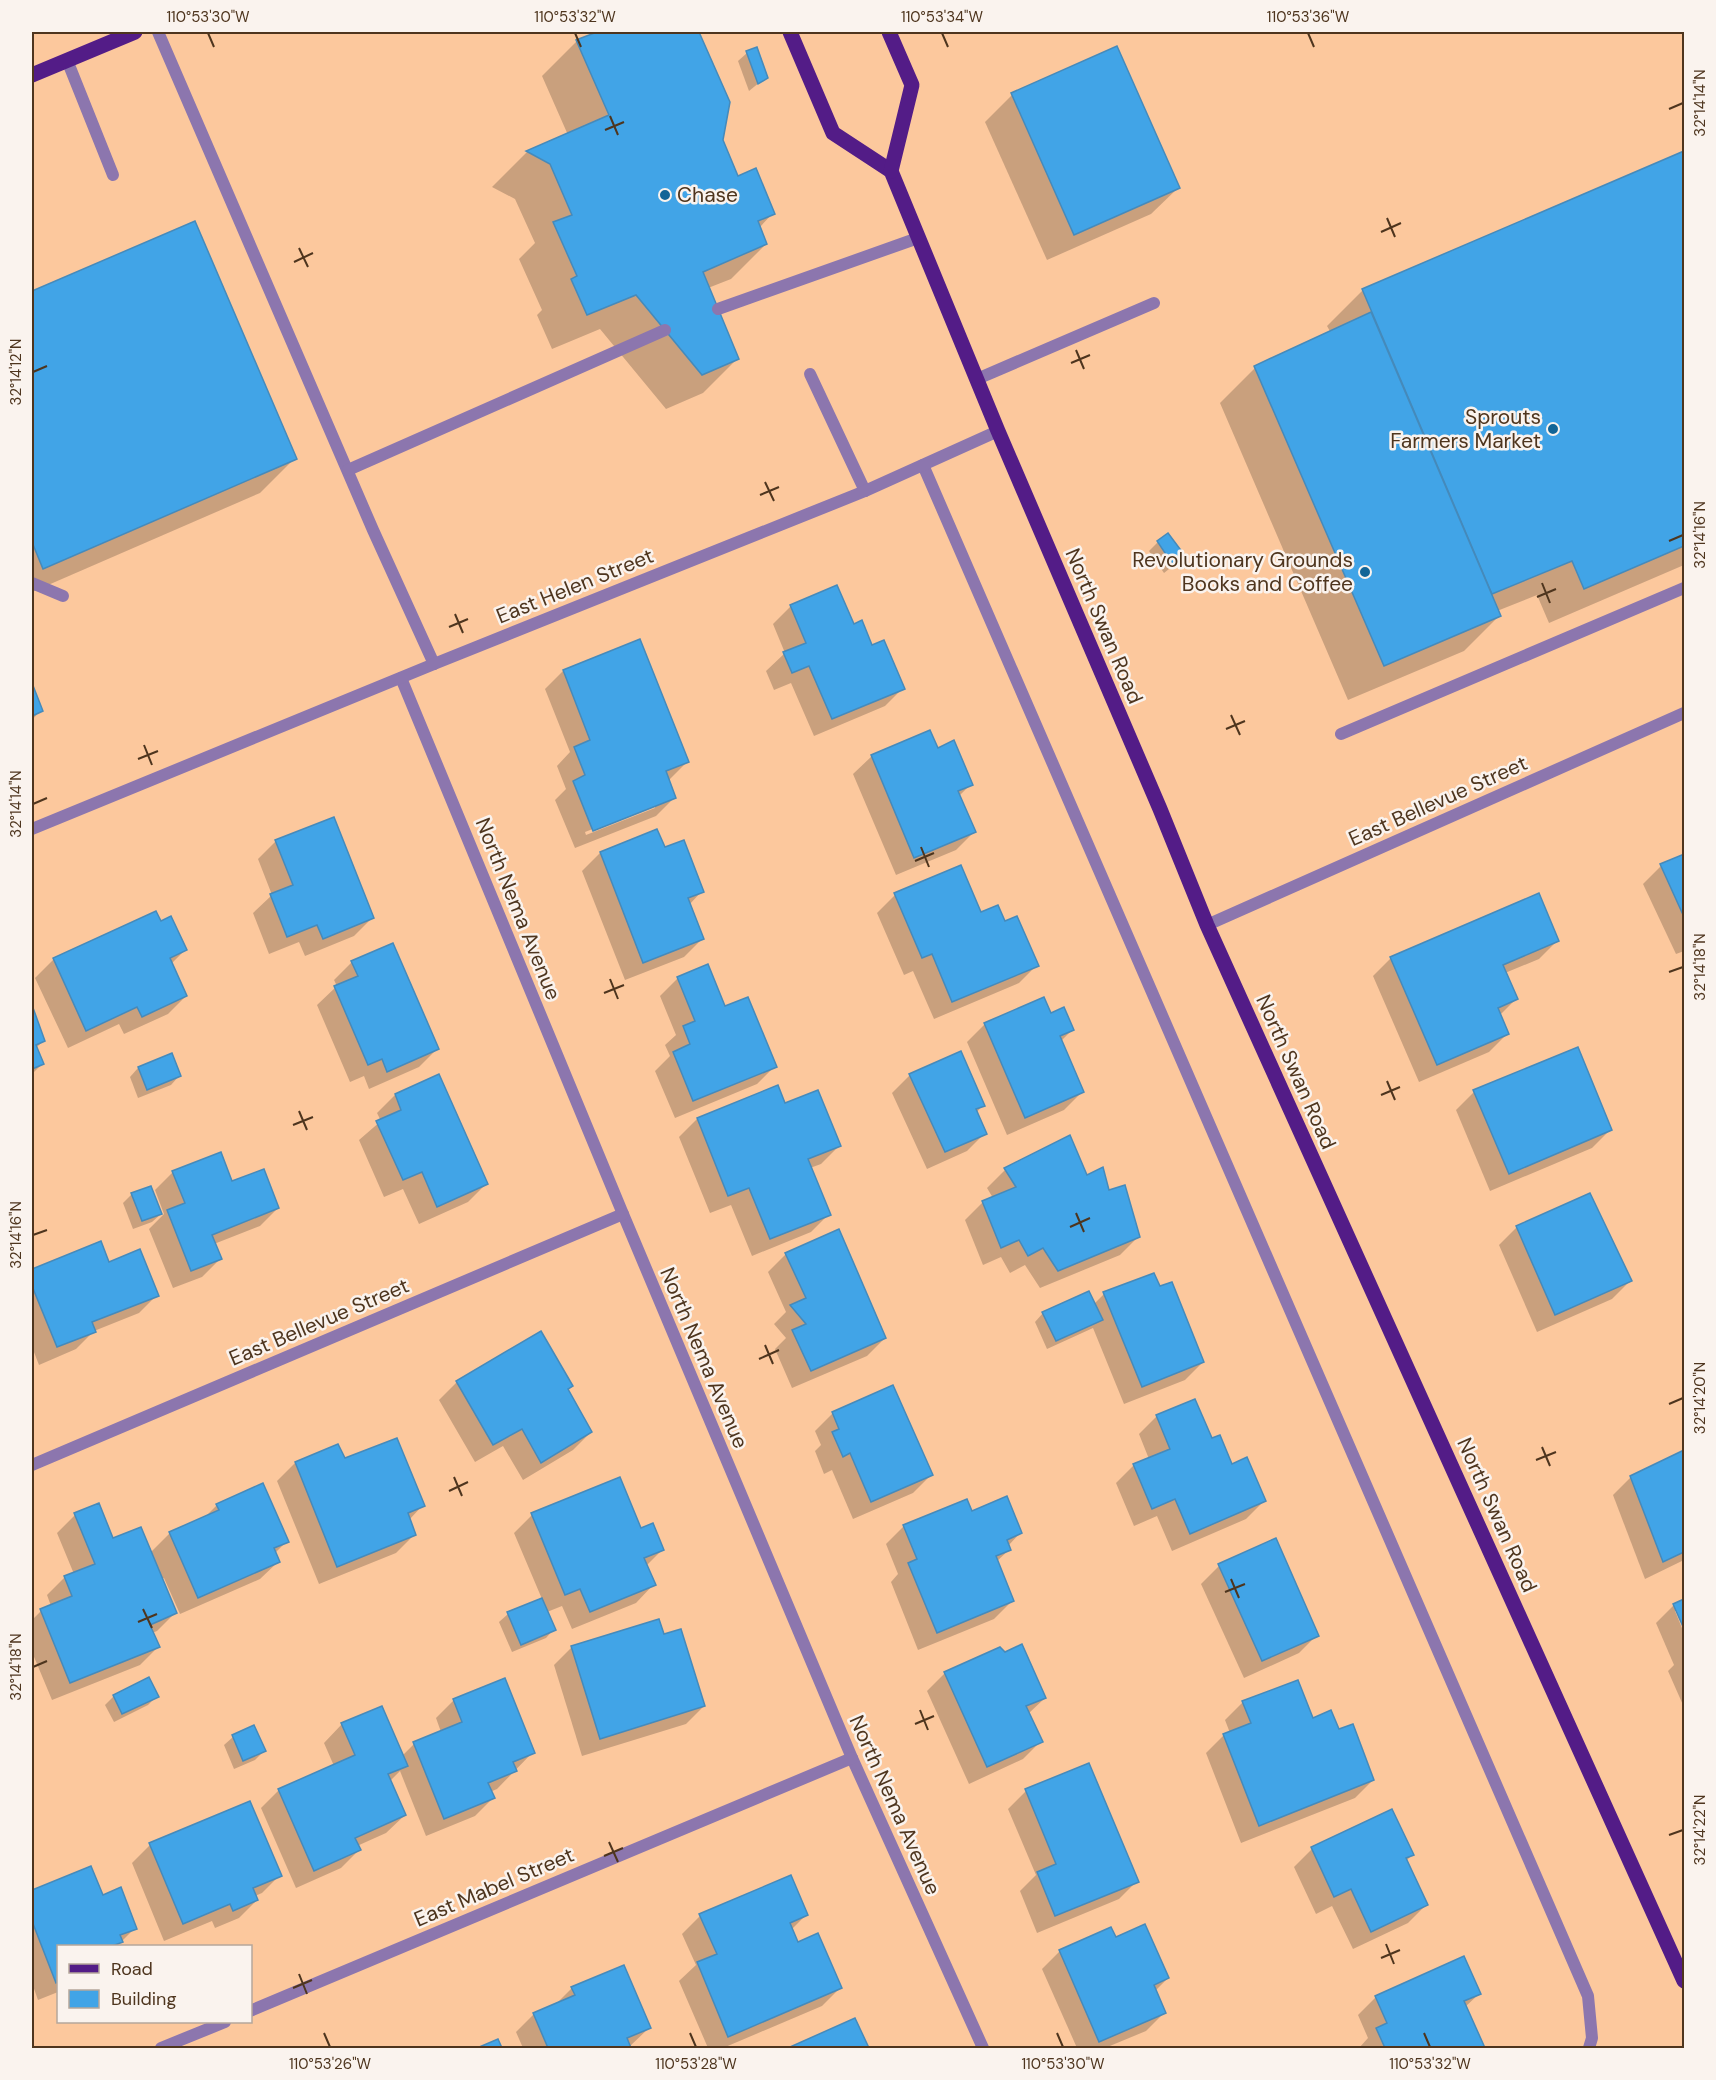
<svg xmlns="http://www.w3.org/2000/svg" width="1716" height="2080" font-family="'DM Sans',sans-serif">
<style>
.shadow{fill:#0003;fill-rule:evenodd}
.building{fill:#41a4e7;stroke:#458abb;stroke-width:1.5}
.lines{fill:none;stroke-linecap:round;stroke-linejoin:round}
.lane{stroke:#8c76ae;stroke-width:12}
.street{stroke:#8c76ae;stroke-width:12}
.primary{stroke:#531c87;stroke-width:15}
.ticks{fill:none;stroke:#4e351e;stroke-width:2}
.poi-dot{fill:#126597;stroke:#faf3ee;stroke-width:2}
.labels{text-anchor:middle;stroke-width:5;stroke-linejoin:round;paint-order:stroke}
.poi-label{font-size:21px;fill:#4e351e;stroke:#faf3ee;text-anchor:end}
.street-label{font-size:21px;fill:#4e351e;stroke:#faf3ee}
.neatline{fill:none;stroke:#4e351e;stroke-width:2}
.ticks-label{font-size:15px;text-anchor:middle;fill:#4e351e}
</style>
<rect width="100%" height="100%" fill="#fcc89d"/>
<g class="shadow">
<polygon points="600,32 698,32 728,103 721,140 738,178 773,213 759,228 766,244 731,279 708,288 738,358 703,393 666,409 600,329 552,349 537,315 542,310 519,259 535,243 515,199 492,187 527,152 568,135 542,76 577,41"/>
<polygon points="756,49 766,77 749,91 738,61 747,53"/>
<polygon points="1012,95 1178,188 1151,214 1047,260 985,122"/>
<polygon points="1684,153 1684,565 1549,623 1537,595 1497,611 1499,616 1464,651 1348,700 1220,403 1255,368 1331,333 1327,326 1362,291"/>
<polygon points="194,223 295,458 260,493 32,592 32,293"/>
<polygon points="1158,542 1184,557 1164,573 1149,551"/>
<polygon points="791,606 853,626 903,688 885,706 814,736 791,683 774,690 766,671 785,653 773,624"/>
<path d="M 639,641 L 687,762 L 669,780 L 675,797 L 656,816 L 575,848 L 555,800 L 566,789 L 557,766 L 570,752 L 545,689 L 563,671 ZM 655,805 L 655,808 L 586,835 L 585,832 Z"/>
<polygon points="32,687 41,710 32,720"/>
<polygon points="937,750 971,784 959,796 974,832 956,850 896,875 853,774 872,756"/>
<polygon points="656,831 664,849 702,891 689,905 702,939 684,957 625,980 582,871 600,853"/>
<polygon points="276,841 372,918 354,936 305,956 299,942 269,954 253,913 272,895 258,859"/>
<polygon points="1684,855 1684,951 1676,954 1643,884 1661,866"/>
<polygon points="895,895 980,914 1004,923 1037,965 1019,983 934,1019 913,971 904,975 877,913"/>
<polygon points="155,913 160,923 185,950 171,964 186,996 168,1014 124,1034 119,1024 68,1048 35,978 53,960"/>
<polygon points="1557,941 1539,959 1505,973 1516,999 1499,1016 1507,1034 1489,1052 1419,1082 1373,976 1391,958"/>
<polygon points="352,962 437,1049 419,1067 369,1089 364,1076 350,1082 317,1005 337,986 334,980"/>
<polygon points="678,978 724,1008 775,1066 757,1084 675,1118 655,1071 670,1056 665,1045 676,1035 660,996"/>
<polygon points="32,1009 44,1040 36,1048 42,1064 32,1074"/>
<polygon points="1050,1015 1072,1030 1061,1041 1082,1092 1064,1110 1007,1135 967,1042 985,1024"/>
<polygon points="171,1055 179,1076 171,1085 138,1098 130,1077 138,1068"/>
<polygon points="910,1075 983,1105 976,1113 985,1133 967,1151 927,1169 892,1093"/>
<polygon points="777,1087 784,1105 839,1146 821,1164 810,1168 829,1214 811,1232 752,1256 731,1205 710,1213 679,1137 697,1119"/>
<polygon points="1474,1092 1610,1130 1592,1148 1490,1191 1456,1110"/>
<polygon points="395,1095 486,1184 468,1202 419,1224 403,1189 384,1197 359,1140 381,1121 377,1113"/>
<polygon points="1070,1137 1086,1177 1108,1191 1138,1237 1120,1255 1040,1288 1025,1265 1010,1273 1001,1257 983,1265 965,1220 983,1202 993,1198 987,1188 1005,1170"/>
<polygon points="173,1172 231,1183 278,1208 260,1226 214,1244 220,1259 202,1277 173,1288 149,1229 164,1214 155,1190"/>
<polygon points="150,1188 161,1214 152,1222 133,1229 123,1203 131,1195"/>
<polygon points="1517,1227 1630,1281 1612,1299 1537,1332 1499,1245"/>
<polygon points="100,1243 108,1264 157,1295 139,1313 94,1331 76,1349 39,1365 32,1347 32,1271"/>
<polygon points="786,1254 885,1338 867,1356 792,1388 775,1349 786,1338 774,1324 786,1312 768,1272"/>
<polygon points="1104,1294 1203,1362 1185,1380 1124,1404 1093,1328 1047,1349 1035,1322 1043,1313 1094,1304"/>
<polygon points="457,1382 571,1386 567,1390 591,1432 573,1450 523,1480 503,1446 475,1462 439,1400"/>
<polygon points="833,1413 931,1475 913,1493 853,1519 832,1470 824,1474 815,1451 821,1445 815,1431"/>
<polygon points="1157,1416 1211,1440 1264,1501 1246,1519 1172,1551 1157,1516 1134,1526 1116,1483 1134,1465 1149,1459 1139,1434"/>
<polygon points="1684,1452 1684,1560 1645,1579 1613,1495 1631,1477"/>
<polygon points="344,1460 423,1505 409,1520 414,1535 396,1553 319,1584 277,1481 295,1463"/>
<polygon points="217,1505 287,1541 275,1553 279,1561 260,1579 180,1614 164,1578 161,1579 175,1613 157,1631 152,1633 158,1647 140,1665 52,1700 32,1652 32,1620 41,1611 51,1606 47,1595 65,1577 74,1574 57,1533 75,1515 112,1540 150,1553 170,1533 203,1519"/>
<polygon points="972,1513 1020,1533 1008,1546 1010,1549 996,1562 1012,1601 994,1619 918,1650 891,1582 898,1574 886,1544 904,1526"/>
<polygon points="532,1515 640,1530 662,1550 646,1566 654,1584 636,1603 572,1629 562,1606 547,1612 554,1629 546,1638 512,1652 499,1622 508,1614 542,1599 514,1533"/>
<polygon points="1219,1566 1317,1635 1299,1653 1244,1678 1201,1584"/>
<polygon points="1684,1600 1684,1626 1678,1611 1675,1611 1684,1633 1684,1704 1683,1705 1668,1671 1674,1665 1656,1623 1674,1605"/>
<polygon points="663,1636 704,1706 686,1724 582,1756 554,1665 572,1647"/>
<polygon points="945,1673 1045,1698 1028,1714 1041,1741 1023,1759 969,1784 927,1691"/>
<polygon points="114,1696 157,1696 148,1705 114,1722 105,1705"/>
<polygon points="454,1700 533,1752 497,1789 490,1792 493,1798 475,1816 426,1836 400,1771 390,1781 405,1815 386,1833 357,1846 359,1850 341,1868 296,1888 261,1808 279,1790 334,1766 324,1743 342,1724 402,1756 414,1744 441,1732 436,1718"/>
<polygon points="1243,1702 1312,1720 1338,1731 1373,1780 1355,1798 1241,1843 1206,1753 1224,1735 1230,1733 1225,1720"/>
<polygon points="233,1737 264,1751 255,1760 234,1769 224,1745"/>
<polygon points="1026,1791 1137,1881 1119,1899 1037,1933 1020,1891 1036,1875 1008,1809"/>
<polygon points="150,1845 280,1875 262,1893 255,1896 257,1900 239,1918 215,1928 212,1921 164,1941 132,1863"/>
<polygon points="1312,1849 1412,1855 1406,1861 1426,1905 1408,1923 1353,1949 1332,1906 1316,1914 1294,1867"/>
<polygon points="91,1868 102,1897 135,1928 117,1946 58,1946 58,1992 38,2000 32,1983 32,1892"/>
<polygon points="807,1914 791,1930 797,1944 840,1988 822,2006 723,2048 708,2048 679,1981 696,1965 682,1934 700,1916"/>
<polygon points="1116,1939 1168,1978 1155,1991 1164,2013 1146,2031 1105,2048 1077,2048 1042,1969 1060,1951"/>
<polygon points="572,1988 649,2028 629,2047 630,2048 523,2048 516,2032 534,2014 554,2006"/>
<polygon points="1479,1994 1465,2007 1483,2048 1359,2048 1368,2038 1358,2015 1376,1997"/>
<polygon points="854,2020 867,2048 790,2048 791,2048"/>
</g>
<g class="building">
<polygon points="597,32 699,32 730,102 723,140 738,176 756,168 775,214 758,221 767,244 703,272 739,359 702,375 636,295 587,315 571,279 577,276 553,222 572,215 550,164 526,151 609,115 576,40"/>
<polygon points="1117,46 1180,188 1074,235 1011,93"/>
<polygon points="757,47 768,78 758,84 746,51"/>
<polygon points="1684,151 1684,546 1584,589 1572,561 1492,594 1362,289"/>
<polygon points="195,221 297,459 43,569 32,542 32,291"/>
<polygon points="1371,312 1501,616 1384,666 1254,366"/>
<polygon points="1168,533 1186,557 1173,565 1157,541"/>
<polygon points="837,585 854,624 862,620 872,645 884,640 905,689 832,719 809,666 792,673 783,652 806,643 790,605"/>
<polygon points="640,639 689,762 666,771 676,798 593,831 573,781 585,775 574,747 590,740 563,670"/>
<polygon points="32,683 43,711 32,716"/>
<polygon points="930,730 938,748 954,740 973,785 958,791 976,832 914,858 871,755"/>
<polygon points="334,817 374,918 323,939 317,925 287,937 270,894 293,885 275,840"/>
<polygon points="657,829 665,847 684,840 704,892 688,898 704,939 643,963 600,852"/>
<polygon points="1684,854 1684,917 1660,864"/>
<polygon points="961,865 981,912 998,905 1005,921 1017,916 1039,966 952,1002 932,954 922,958 894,893"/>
<polygon points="1539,893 1559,941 1503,965 1518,999 1498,1008 1509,1034 1437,1065 1390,957"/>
<polygon points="156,911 161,921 171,916 187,950 170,958 187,996 142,1017 137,1007 86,1031 53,958"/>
<polygon points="393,943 439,1049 387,1072 382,1059 368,1065 334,986 358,976 351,961"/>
<polygon points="708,964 725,1006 748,997 777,1067 693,1101 673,1052 690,1044 683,1026 695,1021 677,977"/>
<polygon points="1044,997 1051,1013 1064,1007 1074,1030 1060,1036 1084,1092 1025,1118 984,1023"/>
<polygon points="32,1005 45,1041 36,1045 44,1064 32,1069"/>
<polygon points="1578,1047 1612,1130 1509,1174 1473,1090"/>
<polygon points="961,1051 985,1106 976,1109 987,1134 945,1152 909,1074"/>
<polygon points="172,1053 181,1076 147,1090 138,1067"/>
<polygon points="439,1074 488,1184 437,1207 422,1172 403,1180 376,1121 401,1110 395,1094"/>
<polygon points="778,1085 785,1103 818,1090 841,1146 808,1159 831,1215 770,1239 749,1188 728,1196 697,1118"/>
<polygon points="1070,1135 1087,1175 1103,1167 1109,1190 1125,1185 1140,1237 1058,1271 1043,1248 1028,1256 1019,1240 1001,1248 982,1201 1016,1187 1004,1168"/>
<polygon points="221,1152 232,1181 264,1169 279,1208 212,1235 222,1259 191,1271 167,1210 185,1203 172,1171"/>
<polygon points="151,1186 162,1214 142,1221 131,1193"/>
<polygon points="1590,1193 1632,1281 1555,1315 1516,1226"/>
<polygon points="839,1229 886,1338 811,1371 792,1330 806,1324 790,1305 806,1298 785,1253"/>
<polygon points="101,1241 109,1262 140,1249 159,1296 92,1322 96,1332 57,1347 32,1286 32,1269"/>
<polygon points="1154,1273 1160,1286 1172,1282 1204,1362 1142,1387 1103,1292"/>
<polygon points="1089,1291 1103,1320 1056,1341 1042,1312"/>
<polygon points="541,1331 573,1386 568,1389 592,1432 541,1463 522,1429 493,1445 456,1381"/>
<polygon points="893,1385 933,1475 871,1502 850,1453 843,1457 832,1432 839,1429 832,1412"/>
<polygon points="1195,1399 1212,1438 1220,1435 1232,1464 1247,1457 1266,1501 1190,1534 1175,1499 1152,1509 1133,1464 1170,1449 1156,1415"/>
<polygon points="397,1438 425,1506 408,1513 416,1535 337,1567 295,1462 338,1444 345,1458"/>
<polygon points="1684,1450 1684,1552 1663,1562 1630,1476"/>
<polygon points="620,1477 641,1528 653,1523 664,1550 644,1558 656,1585 590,1612 580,1589 565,1595 531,1513"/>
<polygon points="263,1483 289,1542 274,1548 280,1562 198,1598 169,1532 219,1510 216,1504"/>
<polygon points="1007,1496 1022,1533 1007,1540 1011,1550 996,1556 1014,1601 937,1633 908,1563 917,1559 903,1525 967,1499 972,1511"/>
<polygon points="99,1503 113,1538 141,1527 177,1613 150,1625 160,1647 70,1683 40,1609 72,1596 64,1576 95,1564 74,1513"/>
<polygon points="1276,1538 1319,1636 1262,1661 1218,1564"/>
<polygon points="542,1598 556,1630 521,1645 507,1612"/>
<polygon points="1684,1599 1684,1629 1673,1604"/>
<polygon points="659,1619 664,1634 681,1629 705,1706 600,1739 571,1646"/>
<polygon points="1022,1644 1046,1698 1026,1706 1043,1742 987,1767 944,1672 1000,1647 1005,1652"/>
<polygon points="149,1677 159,1697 122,1714 113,1695"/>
<polygon points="505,1678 535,1753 513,1762 517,1771 488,1783 495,1798 444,1819 413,1742 462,1722 453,1699"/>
<polygon points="1298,1680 1313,1718 1331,1710 1339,1729 1353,1724 1374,1780 1259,1826 1223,1734 1251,1723 1242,1701"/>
<polygon points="382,1706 408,1766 388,1774 406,1815 355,1838 361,1850 314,1871 278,1789 355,1755 341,1723"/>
<polygon points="254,1725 266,1751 243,1761 232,1735"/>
<polygon points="1089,1763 1139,1882 1055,1916 1037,1872 1056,1864 1025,1789"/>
<polygon points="250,1801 282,1876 253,1888 258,1900 233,1911 230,1904 183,1924 149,1843"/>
<polygon points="1392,1809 1414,1855 1406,1858 1428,1905 1371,1932 1351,1889 1334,1897 1311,1847"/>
<polygon points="91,1866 103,1895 121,1887 137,1929 120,1935 123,1942 112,1946 58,1946 58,1982 56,1983 32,1921 32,1890"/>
<polygon points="791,1875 808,1915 790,1923 798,1942 818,1933 842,1988 728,2037 697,1962 717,1954 699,1914"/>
<polygon points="1145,1924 1169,1978 1154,1985 1166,2013 1099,2042 1059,1950 1111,1927 1116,1937"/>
<polygon points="1464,1956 1481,1994 1464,2001 1485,2048 1385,2048 1376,2028 1387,2023 1375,1996"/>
<polygon points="624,1965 651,2028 627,2038 631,2048 548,2048 533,2013 575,1995 571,1987"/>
<polygon points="855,2018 869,2048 791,2048 790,2047"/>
<polygon points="498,2039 502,2048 477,2048"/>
</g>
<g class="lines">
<g class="lane">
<polyline points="158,32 373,530 434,664"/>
<polyline points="67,60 113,175"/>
<polyline points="718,309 918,238"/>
<polyline points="810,374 865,491"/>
<polyline points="977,379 1154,303"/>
<polyline points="348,470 665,330"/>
<polyline points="32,583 63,596"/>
<polyline points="1341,734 1684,588"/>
</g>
<g class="street">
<polyline points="923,465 1588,1996 1592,2038 1589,2048"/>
<polyline points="401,678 623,1214 852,1758 983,2048"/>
<polyline points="32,829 434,664 865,491 998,431"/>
<polyline points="1207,925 1684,713"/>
<polyline points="32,1465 623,1214"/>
<polyline points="250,2011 852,1758"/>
<polyline points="161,2048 225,2022"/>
</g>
<g class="primary">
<polyline points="790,32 833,133 891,171 998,431 1160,809 1207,925 1684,1981"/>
<polyline points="889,32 912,85 891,171"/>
<polyline points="32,75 135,32"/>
</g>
</g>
<path class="ticks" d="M 208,33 L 214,47M 575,33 L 581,47M 942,33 L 948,47M 1308,33 L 1314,47M 1669,109 L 1683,103M 610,116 L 618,135M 605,130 L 624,122M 1387,218 L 1395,237M 1381,232 L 1401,223M 299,248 L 308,267M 294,262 L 313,253M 1076,350 L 1084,369M 1071,363 L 1090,355M 33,372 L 47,366M 765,482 L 774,501M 760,495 L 779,487M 1669,541 L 1683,535M 1542,583 L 1550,603M 1537,597 L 1556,589M 455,614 L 463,633M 449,627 L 468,619M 1231,715 L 1240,735M 1226,729 L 1245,721M 144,745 L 152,765M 138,759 L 158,751M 33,804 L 47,798M 921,847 L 929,867M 915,861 L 934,853M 1669,972 L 1683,967M 610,979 L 618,999M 604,993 L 624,985M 1387,1081 L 1395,1100M 1381,1095 L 1400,1087M 299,1111 L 307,1130M 293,1125 L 313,1117M 1076,1213 L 1084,1232M 1070,1227 L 1090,1218M 33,1235 L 47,1230M 765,1345 L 773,1364M 759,1359 L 779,1350M 1669,1404 L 1683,1398M 1542,1447 L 1550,1466M 1536,1460 L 1556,1452M 454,1477 L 462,1496M 449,1491 L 468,1482M 1231,1579 L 1239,1598M 1225,1592 L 1245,1584M 143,1609 L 152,1628M 138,1622 L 157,1614M 33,1667 L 47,1661M 920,1710 L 928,1730M 915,1724 L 934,1716M 1669,1835 L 1683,1830M 609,1842 L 618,1862M 604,1856 L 623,1848M 1386,1944 L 1394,1964M 1381,1958 L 1400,1950M 299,1974 L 307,1994M 293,1988 L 312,1980M 324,2033 L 330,2047M 690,2033 L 696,2047M 1057,2033 L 1063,2047M 1424,2033 L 1430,2047"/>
<g class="poi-dot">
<circle cx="665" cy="195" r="6"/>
<circle cx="1553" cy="429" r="6"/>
<circle cx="1365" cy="572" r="6"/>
</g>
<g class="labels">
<g class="poi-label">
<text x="677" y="202" text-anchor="start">Chase</text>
<text x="1541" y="424">Sprouts<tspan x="1541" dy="24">Farmers Market</tspan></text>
<text x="1353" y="567">Revolutionary Grounds<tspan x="1353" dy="24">Books and Coffee</tspan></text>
</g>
<g class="street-label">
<text transform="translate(575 586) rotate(-22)" y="7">East Helen Street</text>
<text transform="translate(1104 626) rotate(67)" y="7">North Swan Road</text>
<text transform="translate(1438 801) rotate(-24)" y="7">East Bellevue Street</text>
<text transform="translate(518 909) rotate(68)" y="7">North Nema Avenue</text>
<text transform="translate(1296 1072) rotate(66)" y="7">North Swan Road</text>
<text transform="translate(319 1322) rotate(-23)" y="7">East Bellevue Street</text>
<text transform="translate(704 1358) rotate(67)" y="7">North Nema Avenue</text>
<text transform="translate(1497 1515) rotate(66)" y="7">North Swan Road</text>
<text transform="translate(895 1805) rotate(66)" y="7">North Nema Avenue</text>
<text transform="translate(494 1887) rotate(-23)" y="7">East Mabel Street</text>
</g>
</g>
<rect width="1716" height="2080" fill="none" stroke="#faf3ee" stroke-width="66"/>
<rect x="57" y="1945" width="195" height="78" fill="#faf3ee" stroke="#b5a79b" stroke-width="1.5"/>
<rect x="69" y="1964" width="30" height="9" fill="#531c87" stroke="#b5a79b" stroke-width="1.5"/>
<text x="111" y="1975" font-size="18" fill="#4e351e">Road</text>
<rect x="69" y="1990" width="30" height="18" fill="#41a4e7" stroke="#b5a79b" stroke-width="1.5"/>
<text x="111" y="2005" font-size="18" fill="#4e351e">Building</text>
<rect x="33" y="33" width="1650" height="2014" class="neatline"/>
<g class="ticks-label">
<text x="208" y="22">110°53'30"W</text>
<text x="575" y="22">110°53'32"W</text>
<text x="942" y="22">110°53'34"W</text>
<text x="1308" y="22">110°53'36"W</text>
<text transform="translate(1700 103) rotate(-90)" y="5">32°14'14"N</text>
<text transform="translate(16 372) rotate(-90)" y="5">32°14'12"N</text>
<text transform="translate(1700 535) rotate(-90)" y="5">32°14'16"N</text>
<text transform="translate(16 804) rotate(-90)" y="5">32°14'14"N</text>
<text transform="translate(1700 967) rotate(-90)" y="5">32°14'18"N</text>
<text transform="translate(16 1235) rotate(-90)" y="5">32°14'16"N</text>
<text transform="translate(1700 1398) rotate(-90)" y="5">32°14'20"N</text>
<text transform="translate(16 1667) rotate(-90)" y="5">32°14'18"N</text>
<text transform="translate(1700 1830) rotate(-90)" y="5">32°14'22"N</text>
<text x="330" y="2069">110°53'26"W</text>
<text x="696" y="2069">110°53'28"W</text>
<text x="1063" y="2069">110°53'30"W</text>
<text x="1430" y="2069">110°53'32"W</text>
</g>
</svg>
